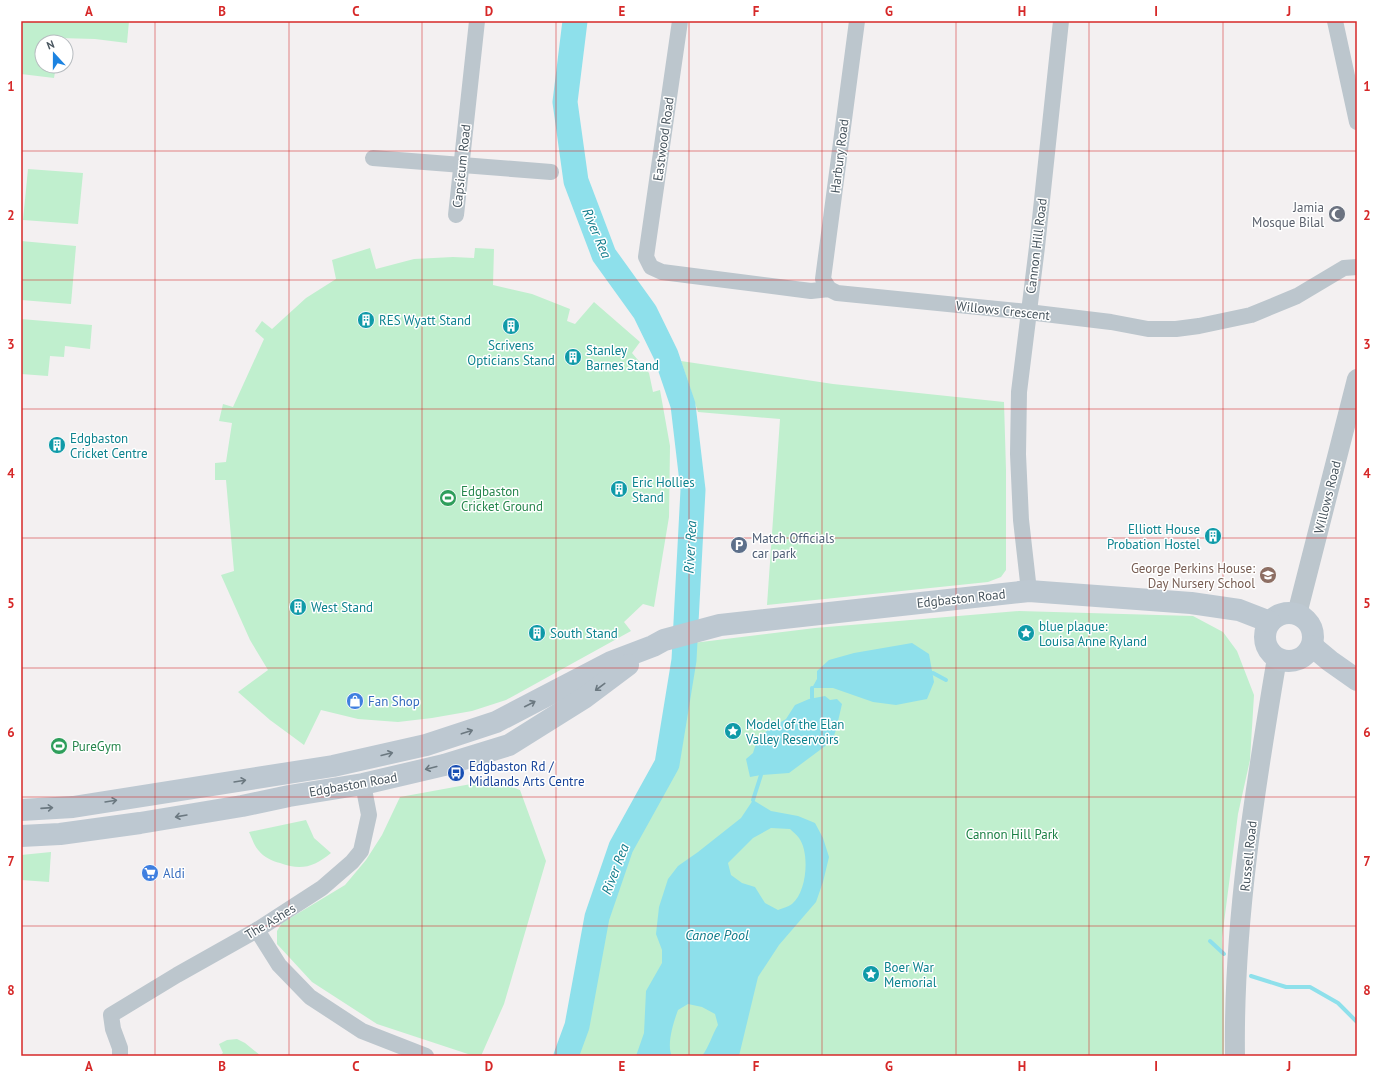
<svg xmlns="http://www.w3.org/2000/svg" width="1378" height="1077" font-family="'PT Sans',sans-serif">
<style>
.green{fill:#c0efce}
.water{fill:#8ee0eb;fill-rule:evenodd}
.lines{fill:none;stroke-linecap:round;stroke-linejoin:round}
.stream{stroke:#8ee0eb;stroke-width:4}
.river{stroke:#8ee0eb;stroke-width:25}
.minor{stroke:#bcc6cd;stroke-width:16}
.tertiary{stroke:#bcc6cd;stroke-width:20}
.secondary{stroke:#bdc8d1;stroke-width:22}
.oneway{stroke:#6b7880}
.grid{fill:none;stroke:#d62828;stroke-width:1;stroke-opacity:0.55}
.labels{text-anchor:middle;stroke-width:3;stroke-linejoin:round;paint-order:stroke}
.street-label{font-size:13px;fill:#48555e;stroke:#fff}
.worship-label{font-size:13px;fill:#5b616d;stroke:#fff;text-anchor:end}
.culture-label{font-size:13px;fill:#0d838f;stroke:#fff;text-anchor:start}
.leisure-label{font-size:13px;fill:#27864d;stroke:#fff;text-anchor:start}
.service-label{font-size:13px;fill:#4e5e75;stroke:#fff;text-anchor:start}
.education-label{font-size:13px;fill:#785e54;stroke:#fff;text-anchor:end}
.shop-label{font-size:13px;fill:#366cbe;stroke:#fff;text-anchor:start}
.transit-label{font-size:13px;fill:#164399;stroke:#fff;text-anchor:start}
.park-label{font-size:13px;fill:#197f43;stroke:#fff}
.water-label{font-size:14px;font-style:italic;fill:#0f7c8b;stroke:#fff}
.neatline{fill:none;stroke:#d62828;stroke-width:1.5}
.grid-label{font-size:13px;text-anchor:middle;font-weight:bold;fill:#d62828}
</style>
<rect width="100%" height="100%" fill="#f3f0f1"/>
<g class="green">
<polygon points="21,21 129,21 127,43 95,39 59,38 58,42 42,42 42,66 56,66 54,78 21,74"/>
<polygon points="28,169 83,173 78,224 23,220"/>
<polygon points="21,241 76,246 71,304 21,300"/>
<polygon points="370,248 376,269 414,259 453,257 474,258 475,248 494,249 493,285 532,294 570,309 567,321 575,324 594,302 640,342 632,353 649,373 653,392 660,390 670,446 669,517 654,607 643,604 624,622 631,631 506,700 472,711 432,718 398,722 358,719 321,710 304,745 270,720 238,692 268,670 250,640 221,575 234,571 226,480 215,480 215,463 226,462 232,423 219,421 223,404 233,407 264,339 255,331 262,321 272,329 306,298 336,279 332,260"/>
<polygon points="21,319 92,325 90,349 65,346 64,357 50,356 48,376 21,374"/>
<polygon points="681,361 833,384 1004,402 1006,470 1006,570 1001,577 988,582 767,605 780,419 698,412"/>
<polygon points="1019,611 1193,616 1223,632 1237,651 1254,695 1250,760 1238,814 1222,938 1224,993 1224,1056 573,1056 586,992 626,852 674,763 693,643 815,628"/>
<polygon points="493,780 520,790 546,861 504,1004 481,1056 474,1056 377,1024 312,982 277,944 277,931 282,923 345,885 366,860 382,835 400,797"/>
<path d="M 306,820 L 314,838 L 331,853 C 314,867 301,871 280,863 C 272,861 264,857 259,851 C 254,846 252,838 249,832 Z"/>
<polygon points="51,852 49,882 21,880 21,855"/>
<polygon points="237,1039 245,1043 261,1056 219,1056 223,1053 219,1044 227,1040"/>
</g>
<g class="water">
<polygon points="912,643 929,654 934,682 927,699 896,705 873,702 833,688 812,688 817,679 817,671 829,660 854,653"/>
<polygon points="825,696 830,700 837,699 842,704 836,730 832,741 789,773 761,775 750,777 746,759 753,753 757,740 761,736 769,729 786,719 795,705 809,699"/>
<path d="M 753,800 L 771,811 L 798,816 L 815,823 L 823,838 L 829,857 L 823,882 L 816,902 L 779,945 L 758,977 L 739,1056 L 702,1056 C 709,1047 712,1035 718,1025 L 715,1014 L 702,1007 L 688,1004 L 678,1010 C 674,1021 666,1045 672,1056 L 636,1056 L 644,1033 L 646,991 L 662,963 L 662,950 L 656,934 L 659,907 L 668,879 L 678,866 L 698,852 L 741,818 ZM 771,828 L 790,829 C 793,832 797,835 799,838 C 810,853 807,892 792,904 C 788,907 782,908 778,910 L 765,903 L 755,887 L 742,883 L 731,875 L 728,863 L 753,838 Z"/>
</g>
<g class="lines">
<g class="stream">
<polyline points="933,673 946,680"/>
<polyline points="812,688 812,698"/>
<polyline points="753,800 761,775"/>
<polyline points="1210,941 1224,954"/>
<polyline points="1251,976 1286,987 1310,987 1338,1003 1357,1022"/>
</g>
<polyline class="river" points="566,1056 577,1026 597,917 621,847 667,764 684,660 693,490 683,405 666,355 645,312 604,255 576,181 565,102 575,21"/>
<g class="minor">
<polyline points="680,21 646,257 651,267 662,272 811,291 829,289 837,293 1028,312 1111,322 1148,329 1176,329 1199,326 1251,315 1297,296 1344,268 1357,267"/>
<polyline points="1335,21 1357,122"/>
<polyline points="373,158 551,172"/>
<polyline points="456,215 477,21"/>
<polyline points="829,289 823,279 857,21"/>
<polyline points="1029,591 1021,520 1018,454 1019,392 1037,247 1061,21"/>
<polyline points="257,930 279,965 310,997 362,1031 426,1056"/>
<polyline points="120,1056 120,1048 113,1029 111,1015 177,975 257,930 322,888 352,862 361,851 369,815 363,784"/>
</g>
<g class="tertiary">
<polyline points="1297,614 1357,379"/>
<path d="M 1235,1056 C 1233,924 1255,788 1277,658"/>
</g>
<g class="secondary">
<circle cx="1289" cy="637" r="24"/>
<polyline points="1312,646 1330,661 1357,680"/>
<polyline points="21,810 73,807 333,766 426,745 496,722 611,662 653,646 664,640 720,625 1029,591 1191,603 1239,610 1270,622"/>
<polyline points="21,836 60,834 140,823 242,806 289,796 363,784 444,765 509,745 584,698 628,665"/>
</g>
</g>
<defs><path id="oneway-shaft" d="M-6 0H5M1.5-3L5.5 0L1.5 3" fill="none" stroke-width="1.6" stroke-linecap="round" stroke-linejoin="round"/></defs>
<g class="oneway">
<use href="#oneway-shaft" transform="translate(600 687) rotate(143)"/>
<use href="#oneway-shaft" transform="translate(530 704) rotate(-27)"/>
<use href="#oneway-shaft" transform="translate(467 732) rotate(-18)"/>
<use href="#oneway-shaft" transform="translate(387 754) rotate(-14)"/>
<use href="#oneway-shaft" transform="translate(431 768) rotate(166)"/>
<use href="#oneway-shaft" transform="translate(240 781) rotate(-9)"/>
<use href="#oneway-shaft" transform="translate(111 801) rotate(-9)"/>
<use href="#oneway-shaft" transform="translate(47 808) rotate(-4)"/>
<use href="#oneway-shaft" transform="translate(181 816) rotate(170)"/>
</g>
<path class="grid" d="M 155,21 L 155,1056M 289,21 L 289,1056M 422,21 L 422,1056M 556,21 L 556,1056M 689,21 L 689,1056M 822,21 L 822,1056M 956,21 L 956,1056M 1089,21 L 1089,1056M 1223,21 L 1223,1056M 21,151 L 1357,151M 21,280 L 1357,280M 21,409 L 1357,409M 21,538 L 1357,538M 21,668 L 1357,668M 21,797 L 1357,797M 21,926 L 1357,926"/>
<defs>
<g id="mosque-disc" transform="scale(0.9)"><circle r="9.5" fill="#6b7280" stroke="#fff"/><path d="M3.5-4.9A6 6 0 1 0 3.5 4.9A5 5 0 1 1 3.5-4.9Z" fill="#fff"/></g>
<g id="building-disc" transform="scale(0.9)"><circle r="9.5" fill="#0f9aa8" stroke="#fff"/><path d="M-4-6H4V6H1V3H-1V6H-4ZM-2.5-4.3h1.7v1.8h-1.7ZM.8-4.3h1.7v1.8H.8ZM-2.5-1h1.7V.8h-1.7ZM.8-1h1.7V.8H.8Z" fill="#fff"/></g>
<g id="stadium-disc" transform="scale(0.9)"><circle r="9.5" fill="#2e9e5b" stroke="#fff"/><path d="M0-5a6.5 5 0 1 0 0 10a6.5 5 0 1 0 0-10ZM-3.5-1.8h7v3.6h-7Z" fill="#fff"/></g>
<g id="parking-disc" transform="scale(0.9)"><circle r="9.5" fill="#5c6f8a" stroke="#fff"/><path d="M-3.5-5.5H1a3.5 3.5 0 0 1 0 7H-1V5.5H-3.5ZM-1-3.4V-.6H.8a1.4 1.4 0 0 0 0-2.8Z" fill="#fff"/></g>
<g id="school-disc" transform="scale(0.9)"><circle r="9.5" fill="#8d6e63" stroke="#fff"/><path d="M0-5L7-2L0 1L-7-2ZM-4 1L0 2.5L4 1V4Q0 6-4 4Z" fill="#fff"/></g>
<g id="sight-disc" transform="scale(0.9)"><circle r="9.5" fill="#0f9aa8" stroke="#fff"/><path d="M0-6L1.8-2.2L6-1.7L2.9 1.2L3.7 5.4L0 3.3L-3.7 5.4L-2.9 1.2L-6-1.7L-1.8-2.2Z" fill="#fff"/></g>
<g id="shop-disc" transform="scale(0.9)"><circle r="9.5" fill="#3f7fe0" stroke="#fff"/><path d="M-5-2.5h2.3a2.7 3.5 0 0 1 5.4 0H5L5.5 6h-11ZM-1.5-2.5h3a1.5 2.3 0 0 0-3 0Z" fill="#fff"/></g>
<g id="bus-disc" transform="scale(0.9)"><circle r="9.5" fill="#1a4fb4" stroke="#fff"/><path d="M-5-6H5V4H4V6H2V4H-2V6H-4V4H-5ZM-3.5-4V0h7V-4ZM-3.5 1.2v1.5H-2V1.2ZM2 1.2v1.5H3.5V1.2Z" fill="#fff"/></g>
<g id="supermarket-disc" transform="scale(0.9)"><circle r="9.5" fill="#3f7fe0" stroke="#fff"/><path d="M-6-5.5h2.5l.6 2H6L4.5 2H-2.5L-4.4-4H-6ZM-1.5 3.2a1.3 1.3 0 1 0 .1 0ZM3 3.2a1.3 1.3 0 1 0 .1 0Z" fill="#fff"/></g>
</defs>
<g fill-rule="evenodd">
<use href="#mosque-disc" x="1337" y="214"/>
<use href="#building-disc" x="366" y="320"/>
<use href="#building-disc" x="511" y="326"/>
<use href="#building-disc" x="573" y="357"/>
<use href="#building-disc" x="57" y="445"/>
<use href="#building-disc" x="619" y="489"/>
<use href="#stadium-disc" x="448" y="498"/>
<use href="#building-disc" x="1213" y="536"/>
<use href="#parking-disc" x="739" y="545"/>
<use href="#school-disc" x="1268" y="575"/>
<use href="#building-disc" x="298" y="607"/>
<use href="#building-disc" x="537" y="633"/>
<use href="#sight-disc" x="1026" y="633"/>
<use href="#shop-disc" x="355" y="701"/>
<use href="#sight-disc" x="733" y="731"/>
<use href="#stadium-disc" x="59" y="746"/>
<use href="#bus-disc" x="456" y="773"/>
<use href="#supermarket-disc" x="150" y="873"/>
<use href="#sight-disc" x="871" y="974"/>
</g>
<g class="labels">
<g class="street-label">
<text transform="translate(663 139) rotate(-82)" y="5">Eastwood Road</text>
<text transform="translate(839 156) rotate(-83)" y="5">Harbury Road</text>
<text transform="translate(461 166) rotate(-84)" y="5">Capsicum Road</text>
<text transform="translate(1036 246) rotate(-83)" y="5">Cannon Hill Road</text>
<text transform="translate(1003 310) rotate(6)" y="5">Willows Crescent</text>
<text transform="translate(1327 497) rotate(-76)" y="5">Willows Road</text>
<text transform="translate(961 598) rotate(-6)" y="5">Edgbaston Road</text>
<text transform="translate(353 784) rotate(-10)" y="5">Edgbaston Road</text>
<text transform="translate(1248 856) rotate(-84)" y="5">Russell Road</text>
<text transform="translate(270 921) rotate(-31)" y="5">The Ashes</text>
</g>
<g class="worship-label">
<text x="1324" y="212">Jamia<tspan x="1324" dy="15">Mosque Bilal</tspan></text>
</g>
<g class="culture-label">
<text x="379" y="325">RES Wyatt Stand</text>
<text x="511" y="350" text-anchor="middle">Scrivens<tspan x="511" dy="15">Opticians Stand</tspan></text>
<text x="586" y="355">Stanley<tspan x="586" dy="15">Barnes Stand</tspan></text>
<text x="70" y="443">Edgbaston<tspan x="70" dy="15">Cricket Centre</tspan></text>
<text x="632" y="487">Eric Hollies<tspan x="632" dy="15">Stand</tspan></text>
<text x="1200" y="534" text-anchor="end">Elliott House<tspan x="1200" dy="15">Probation Hostel</tspan></text>
<text x="311" y="612">West Stand</text>
<text x="1039" y="631">blue plaque:<tspan x="1039" dy="15">Louisa Anne Ryland</tspan></text>
<text x="550" y="638">South Stand</text>
<text x="746" y="729">Model of the Elan<tspan x="746" dy="15">Valley Reservoirs</tspan></text>
<text x="884" y="972">Boer War<tspan x="884" dy="15">Memorial</tspan></text>
</g>
<g class="leisure-label">
<text x="461" y="496">Edgbaston<tspan x="461" dy="15">Cricket Ground</tspan></text>
<text x="72" y="751">PureGym</text>
</g>
<g class="service-label">
<text x="752" y="543">Match Officials<tspan x="752" dy="15">car park</tspan></text>
</g>
<g class="education-label">
<text x="1255" y="573">George Perkins House:<tspan x="1255" dy="15">Day Nursery School</tspan></text>
</g>
<g class="shop-label">
<text x="368" y="706">Fan Shop</text>
<text x="163" y="878">Aldi</text>
</g>
<g class="transit-label">
<text x="469" y="771">Edgbaston Rd /<tspan x="469" dy="15">Midlands Arts Centre</tspan></text>
</g>
<g class="park-label">
<text x="1012" y="839">Cannon Hill Park</text>
</g>
<g class="water-label">
<text transform="translate(597 233) rotate(67)" y="5">River Rea</text>
<text transform="translate(690 547) rotate(-87)" y="5">River Rea</text>
<text transform="translate(615 869) rotate(-69)" y="5">River Rea</text>
<text x="717" y="940">Canoe Pool</text>
</g>
</g>
<rect width="1378" height="1077" fill="none" stroke="#ffffff" stroke-width="44"/>
<g transform="translate(54 54) rotate(339)"><circle r="19" fill="#ffffff" stroke="#b6bbbf"/>
<path d="M0-3L7 15L0 10L-7 15Z" fill="#1c83e1"/>
<text y="-6" font-size="11" font-weight="bold" text-anchor="middle" fill="#48555e">N</text>
</g>
<rect x="22" y="22" width="1334" height="1033" class="neatline"/>
<g class="grid-label">
<text x="89" y="16">A</text>
<text x="222" y="16">B</text>
<text x="356" y="16">C</text>
<text x="489" y="16">D</text>
<text x="622" y="16">E</text>
<text x="756" y="16">F</text>
<text x="889" y="16">G</text>
<text x="1022" y="16">H</text>
<text x="1156" y="16">I</text>
<text x="1289" y="16">J</text>
<text x="11" y="91">1</text>
<text x="1367" y="91">1</text>
<text x="11" y="220">2</text>
<text x="1367" y="220">2</text>
<text x="11" y="349">3</text>
<text x="1367" y="349">3</text>
<text x="11" y="478">4</text>
<text x="1367" y="478">4</text>
<text x="11" y="608">5</text>
<text x="1367" y="608">5</text>
<text x="11" y="737">6</text>
<text x="1367" y="737">6</text>
<text x="11" y="866">7</text>
<text x="1367" y="866">7</text>
<text x="11" y="995">8</text>
<text x="1367" y="995">8</text>
<text x="89" y="1071">A</text>
<text x="222" y="1071">B</text>
<text x="356" y="1071">C</text>
<text x="489" y="1071">D</text>
<text x="622" y="1071">E</text>
<text x="756" y="1071">F</text>
<text x="889" y="1071">G</text>
<text x="1022" y="1071">H</text>
<text x="1156" y="1071">I</text>
<text x="1289" y="1071">J</text>
</g>
</svg>
